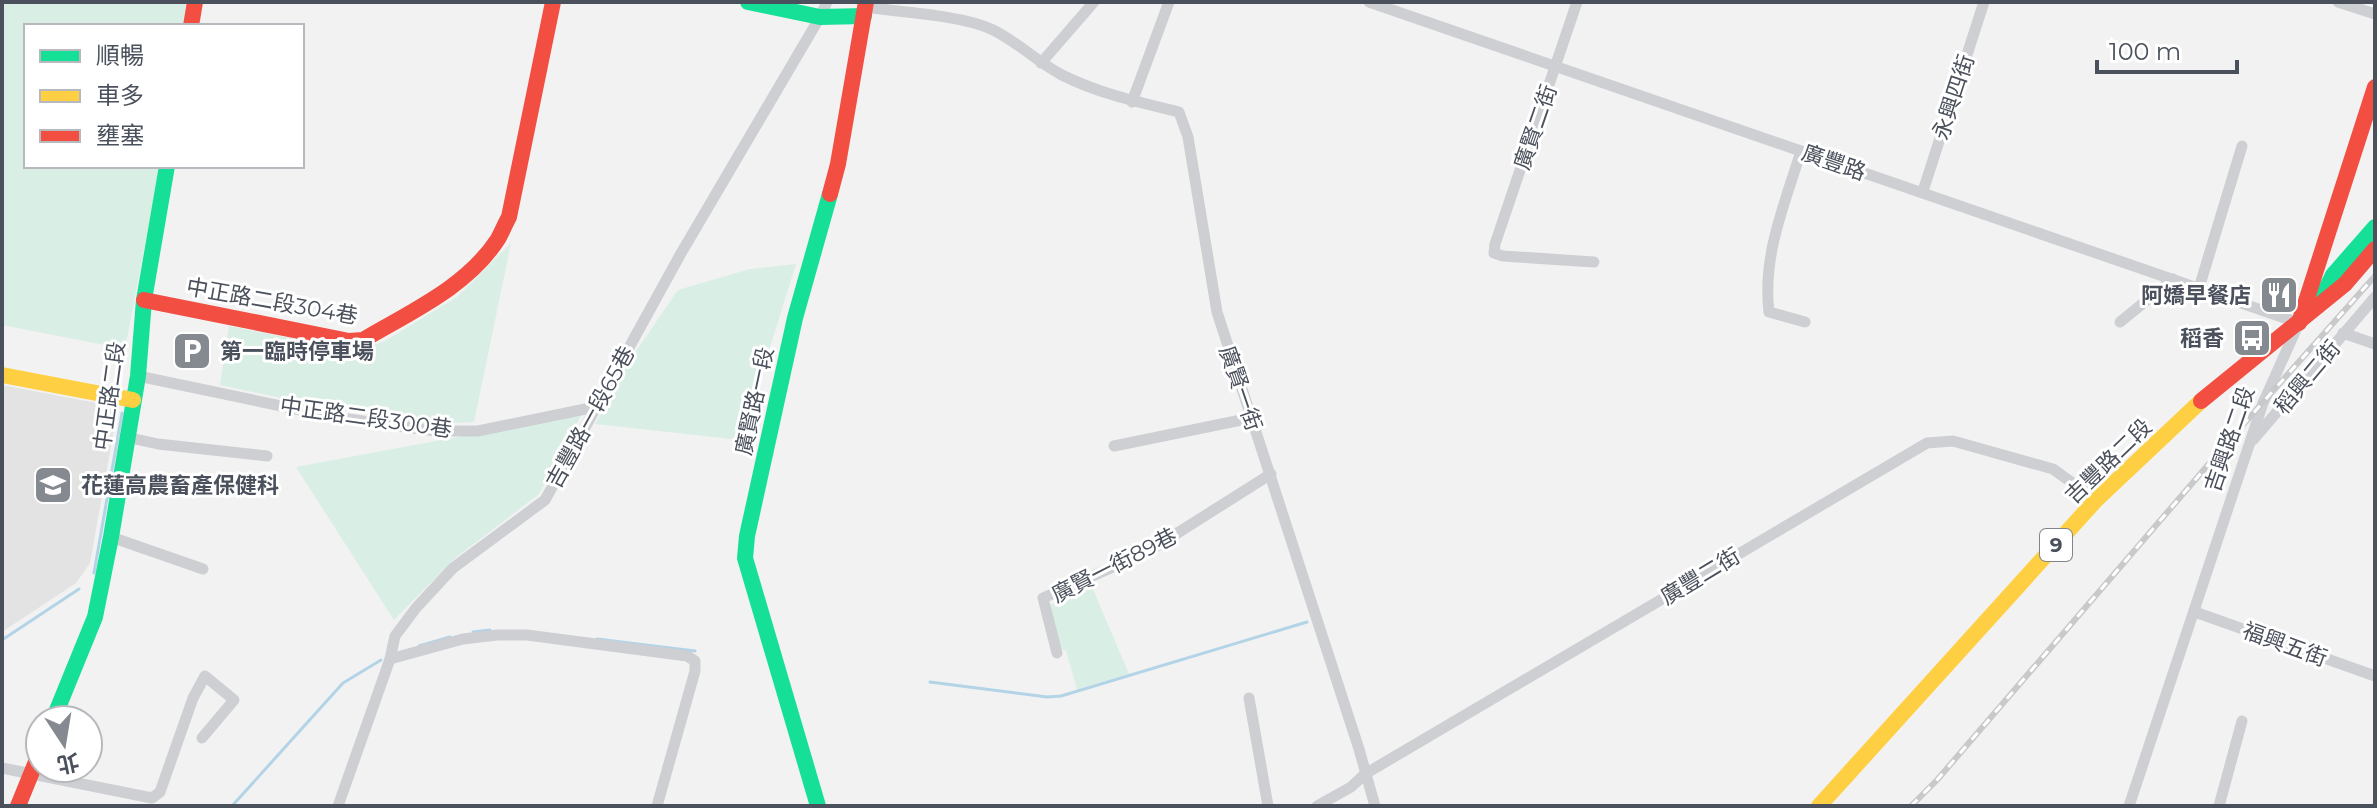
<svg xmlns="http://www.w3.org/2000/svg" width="2377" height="808" font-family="Montserrat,'Noto Sans TC',sans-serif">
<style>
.education{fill:#e4e3e3}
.green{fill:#d9eee4}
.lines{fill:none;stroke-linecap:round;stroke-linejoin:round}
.stream{stroke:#b3d4e7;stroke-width:3}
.street{stroke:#cdcfd2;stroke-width:11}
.fast{stroke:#16e098;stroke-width:16}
.slow{stroke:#ffcf43;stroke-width:16}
.jam{stroke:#f24e42;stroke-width:16}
.rail-casing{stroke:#c8c9cb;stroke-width:6}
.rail{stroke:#fff;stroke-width:3;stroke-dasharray:9;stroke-linecap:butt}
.labels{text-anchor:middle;stroke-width:6;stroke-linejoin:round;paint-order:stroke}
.shield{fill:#fff;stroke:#81858d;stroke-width:2}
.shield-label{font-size:20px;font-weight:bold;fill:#4b515c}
.street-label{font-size:22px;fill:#4b515c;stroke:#fff}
.poi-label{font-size:22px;font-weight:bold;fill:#4b515c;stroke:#fff;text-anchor:end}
</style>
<rect width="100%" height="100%" fill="#f2f2f2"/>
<polygon class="education" points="2,385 118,407 90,563 76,583 2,632"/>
<g class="green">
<polygon points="2,2 191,2 187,26 26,26 26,166 160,166 125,349 2,325"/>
<polygon points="511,243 474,422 425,424 322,407 220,385 229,326 355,351 383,342 457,297"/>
<polygon points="796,264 741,440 595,424 632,357 678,290 750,269"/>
<polygon points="582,414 539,494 454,559 394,620 296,467"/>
<polygon points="1092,587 1129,674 1077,689 1066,651 1060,648 1048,606"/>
</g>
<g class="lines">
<g class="stream">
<polyline points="94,573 122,413"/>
<polyline points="473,632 490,630"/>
<polyline points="597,639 695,651"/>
<polyline points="2,640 79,589"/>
<polyline points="419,646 450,637"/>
<polyline points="930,682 1047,697 1061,696 1307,622"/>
<polyline points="232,806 343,683 381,660"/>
</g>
<g class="street">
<polyline points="1369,2 2299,323 2263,403 2129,806"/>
<polyline points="1577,2 1495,244 1494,253 1503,256 1594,262"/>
<polyline points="2338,2 2375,14"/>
<path d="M 864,7 C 898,12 961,15 991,29 C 1017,41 1037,62 1062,75 C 1100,94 1138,102 1179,112 L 1188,137 L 1217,312 L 1359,749 L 1375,806"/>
<polyline points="1041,63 1094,2"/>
<polyline points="1132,102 1169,2"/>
<path d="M 1801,151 C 1785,203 1762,256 1769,312 L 1805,322"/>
<polyline points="1923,191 1984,2"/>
<polyline points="2199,288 2242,146"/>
<polyline points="2120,322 2173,279"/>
<polyline points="2343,333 2375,344"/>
<polyline points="138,376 334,417 435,431 478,431 595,407"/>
<polyline points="126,437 158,444 267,456"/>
<polyline points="2253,440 2375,297"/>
<polyline points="1114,446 1251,418"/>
<polyline points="111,537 203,569"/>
<polyline points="2195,612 2375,676"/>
<polyline points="1057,653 1043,598 1149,551 1271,474"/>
<polyline points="390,659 463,639 497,635 527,635 687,656 695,661 695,671 657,806"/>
<polyline points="1249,698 1268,806"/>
<polyline points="2,768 152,798 160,792 193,698 205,676 234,700 202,738"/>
<polyline points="338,806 390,659 395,636 416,608 453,568 545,500 680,255 820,17 827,2"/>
<polyline points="1317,806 1351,787 1365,774 1927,443 1953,441 2053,469 2096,500"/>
<polyline points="2219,806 2242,721"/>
</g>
<g class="fast">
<polyline points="748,2 820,17 864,16"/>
<polyline points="2321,299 2333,275 2375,227"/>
<polyline points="53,720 95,617 111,537 138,376 144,300 167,166"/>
<polyline points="818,806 745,558 747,536 795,318 830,194"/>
</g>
<g class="slow">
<polyline points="2,375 133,400"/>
<polyline points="1819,806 2096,500 2201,401"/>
</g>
<g class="jam">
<polyline points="191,26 195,2"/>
<polyline points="830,194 838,164 866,2"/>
<path d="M 144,300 L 349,341 L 363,340 C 410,312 467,287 498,239 C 502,232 505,224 509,217 L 553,2"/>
<polyline points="2299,323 2375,87"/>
<polyline points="2201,401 2345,284 2375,249"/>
<polyline points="18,806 40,752"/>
</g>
<g class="rail-casing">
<polyline id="rail" points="1911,806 1937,780 2226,444 2375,276"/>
</g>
<use href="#rail" class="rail"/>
</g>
<defs>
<g id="restaurant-square" transform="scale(2)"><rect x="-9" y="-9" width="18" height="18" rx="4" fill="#858990" stroke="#fff"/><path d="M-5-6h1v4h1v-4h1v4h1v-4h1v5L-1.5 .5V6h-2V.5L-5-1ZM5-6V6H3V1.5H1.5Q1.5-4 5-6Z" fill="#fff"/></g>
<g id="bus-square" transform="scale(2)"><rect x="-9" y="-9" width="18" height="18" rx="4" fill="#858990" stroke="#fff"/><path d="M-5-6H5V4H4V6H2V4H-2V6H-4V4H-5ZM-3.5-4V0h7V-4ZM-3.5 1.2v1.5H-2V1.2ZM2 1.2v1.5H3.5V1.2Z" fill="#fff"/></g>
<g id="parking-square" transform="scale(2)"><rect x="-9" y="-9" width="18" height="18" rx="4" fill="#858990" stroke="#fff"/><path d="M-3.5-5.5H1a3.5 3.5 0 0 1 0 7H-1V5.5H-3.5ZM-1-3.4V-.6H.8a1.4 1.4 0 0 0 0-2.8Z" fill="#fff"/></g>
<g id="school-square" transform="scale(2)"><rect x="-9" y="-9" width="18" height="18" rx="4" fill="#858990" stroke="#fff"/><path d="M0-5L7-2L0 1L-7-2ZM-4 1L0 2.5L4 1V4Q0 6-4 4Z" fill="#fff"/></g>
</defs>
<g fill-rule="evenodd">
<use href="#restaurant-square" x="2279" y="295"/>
<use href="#bus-square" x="2252" y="338"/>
<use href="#parking-square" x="192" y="351"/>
<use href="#school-square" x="53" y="485"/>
</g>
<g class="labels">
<rect class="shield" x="2040" y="529" width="32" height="32" rx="6"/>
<g class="shield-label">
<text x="2056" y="552">9</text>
</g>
<g class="street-label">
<text transform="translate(1953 97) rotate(-72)" y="8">永興四街</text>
<text transform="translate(1535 127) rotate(-71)" y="8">廣賢二街</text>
<text transform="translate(1834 162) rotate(19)" y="8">廣豐路</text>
<text transform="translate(272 301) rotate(10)" y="8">中正路二段304巷</text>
<text transform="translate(2307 377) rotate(-50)" y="8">稻興二街</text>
<text transform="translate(1241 388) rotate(71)" y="8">廣賢一街</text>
<text transform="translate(109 396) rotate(-82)" y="8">中正路二段</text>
<text transform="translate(754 401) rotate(-78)" y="8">廣賢路一段</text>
<text transform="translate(366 417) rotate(8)" y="8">中正路二段300巷</text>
<text transform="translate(590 417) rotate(-61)" y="8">吉豐路一段65巷</text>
<text transform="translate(2229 439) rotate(-71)" y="8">吉興路二段</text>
<text transform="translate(2108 461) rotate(-44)" y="8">吉豐路二段</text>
<text transform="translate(1114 565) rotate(-27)" y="8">廣賢一街89巷</text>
<text transform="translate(1700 576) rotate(-31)" y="8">廣豐二街</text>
<text transform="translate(2285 644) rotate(20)" y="8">福興五街</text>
</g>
<g class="poi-label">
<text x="2251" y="303">阿嬌早餐店</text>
<text x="2224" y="346">稻香</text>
<text x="220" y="359" text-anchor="start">第一臨時停車場</text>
<text x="81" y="493" text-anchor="start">花蓮高農畜產保健科</text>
</g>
</g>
<rect width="2377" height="808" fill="none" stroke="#4b515c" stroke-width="8"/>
<rect x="24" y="24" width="280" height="144" fill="#ffffff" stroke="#b7b9be" stroke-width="2"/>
<rect x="40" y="50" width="40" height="12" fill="#16e098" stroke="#b7b9be" stroke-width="2"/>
<text x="96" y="64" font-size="24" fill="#4b515c">順暢</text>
<rect x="40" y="90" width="40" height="12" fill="#ffcf43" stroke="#b7b9be" stroke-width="2"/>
<text x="96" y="104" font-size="24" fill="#4b515c">車多</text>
<rect x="40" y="130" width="40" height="12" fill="#f24e42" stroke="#b7b9be" stroke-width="2"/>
<text x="96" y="144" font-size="24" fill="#4b515c">壅塞</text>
<g transform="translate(64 744) rotate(168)"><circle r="38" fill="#ffffff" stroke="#b7b9be" stroke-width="2"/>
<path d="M0-6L14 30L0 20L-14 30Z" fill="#858990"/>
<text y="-12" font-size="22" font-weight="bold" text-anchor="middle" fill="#4b515c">北</text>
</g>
<path d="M2097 60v12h140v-12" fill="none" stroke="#4b515c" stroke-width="4"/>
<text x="2109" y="60" font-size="24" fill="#4b515c" stroke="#ffffff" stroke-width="6" paint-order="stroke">100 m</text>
</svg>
